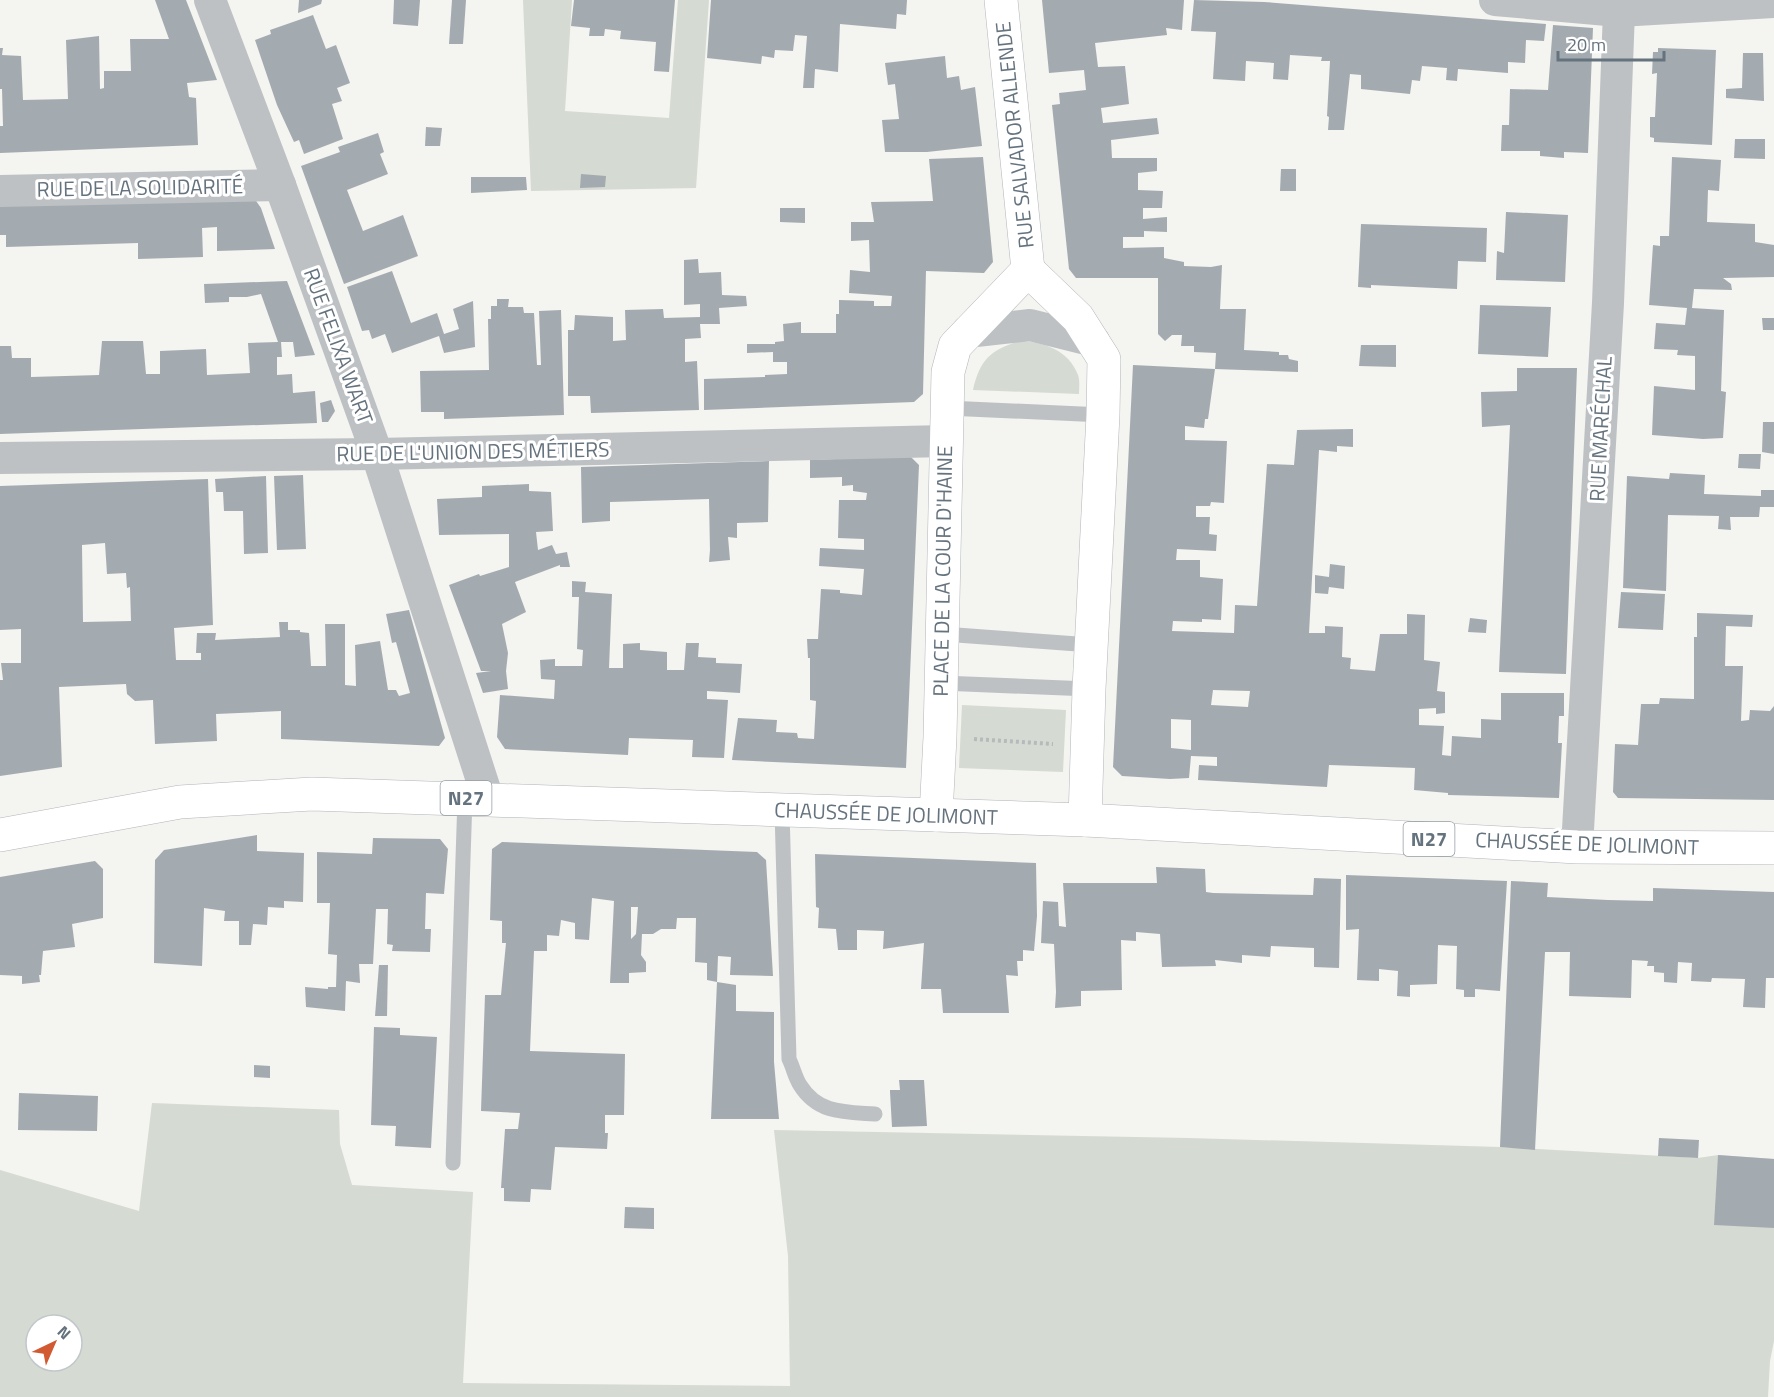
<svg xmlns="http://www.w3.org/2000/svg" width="1774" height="1397" font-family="'Titillium Web',sans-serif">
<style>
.green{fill:#d5dad2;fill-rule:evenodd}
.building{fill:#a4abb0;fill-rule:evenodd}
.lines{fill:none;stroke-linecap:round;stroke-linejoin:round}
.secondary-casing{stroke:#b2b6ba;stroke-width:34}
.primary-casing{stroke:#b1b5b8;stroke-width:34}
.path{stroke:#b7babc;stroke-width:4;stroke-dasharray:3 3;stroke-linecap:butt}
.lane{stroke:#bdc1c4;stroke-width:15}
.street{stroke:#bdc1c4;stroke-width:32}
.secondary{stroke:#fff;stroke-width:33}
.primary{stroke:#fff;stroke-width:33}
.labels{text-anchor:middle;stroke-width:6;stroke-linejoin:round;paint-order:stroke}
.shield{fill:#fff;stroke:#939da5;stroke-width:1.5}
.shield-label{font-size:20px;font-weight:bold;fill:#65737e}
.street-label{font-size:21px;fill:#65737e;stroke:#fff}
</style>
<rect width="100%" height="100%" fill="#f4f4f0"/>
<g class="green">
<polygon points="523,0 572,0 565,111 669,118 678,0 709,0 696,188 531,191"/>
<path d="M 1020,341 C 1043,342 1069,350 1078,375 C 1080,380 1079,388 1079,394 L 973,390 C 980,360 990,350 1020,341 Z"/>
<polygon points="962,705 1066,710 1063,772 959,768"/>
<path d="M 152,1103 L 339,1110 L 340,1144 L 352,1185 L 473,1192 L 463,1383 L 790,1386 L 788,1256 L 774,1130 L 1188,1138 L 1500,1147 L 1698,1158 L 1718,1155 L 1774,1159 L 1774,1341 L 1770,1361 L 1768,1397 L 0,1397 L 0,1170 L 139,1211 ZM 36,1325 L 72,1325 L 72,1361 L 36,1361 Z"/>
</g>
<g class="building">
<polygon points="155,0 186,0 217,80 187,83 189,97 196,98 198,145 0,153 0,126 3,126 2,89 0,89 0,48 3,48 2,55 21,56 23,100 68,99 66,40 99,36 100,89 104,88 104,71 131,71 130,39 169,39"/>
<polygon points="299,0 322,0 321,4 298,13"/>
<polygon points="394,0 420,0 418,26 393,24"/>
<polygon points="452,0 466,0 463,44 449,44"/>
<polygon points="574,0 675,0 669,72 654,71 656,42 620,39 621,31 605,29 604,36 589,36 590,28 571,26"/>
<polygon points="711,0 907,0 906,15 897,14 896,29 840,24 838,72 815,69 814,88 803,88 807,36 795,35 793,51 775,50 774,58 762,56 761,64 707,58"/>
<polygon points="1042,0 1184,0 1182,30 1166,28 1167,35 1095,43 1098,67 1125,66 1129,104 1101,108 1103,123 1157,118 1159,134 1111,140 1112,158 1157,158 1157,171 1138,173 1138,190 1163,191 1162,208 1143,208 1143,219 1167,217 1167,232 1144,231 1144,237 1123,237 1123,248 1164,247 1164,258 1184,262 1184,266 1211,267 1222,265 1220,309 1246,309 1244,350 1279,352 1279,355 1288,355 1289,359 1298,361 1298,372 1215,369 1216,353 1194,352 1194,346 1181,346 1182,335 1172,335 1165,341 1158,334 1158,278 1076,278 1069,269 1052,105 1060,104 1059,93 1086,90 1084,70 1049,73"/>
<polygon points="1194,0 1264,2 1546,24 1544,41 1526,40 1525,63 1508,62 1508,73 1458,69 1457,81 1446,80 1447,68 1422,66 1420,81 1412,80 1410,94 1361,89 1361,75 1350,74 1344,130 1328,130 1329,117 1327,116 1330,61 1321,61 1322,57 1290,55 1288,80 1273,79 1274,63 1246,61 1245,81 1213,79 1216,32 1191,31"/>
<polygon points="313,15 326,49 336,45 350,83 337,88 342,101 332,104 343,139 304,154 299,140 294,142 277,105 255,40 271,34 270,30"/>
<polygon points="1553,25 1593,28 1588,153 1564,152 1564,158 1540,156 1540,151 1501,151 1502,125 1509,125 1510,89 1548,90"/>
<polygon points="1658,48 1716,50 1712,145 1654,142 1654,138 1650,137 1650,117 1655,117 1657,73 1652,74 1653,52 1658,52"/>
<polygon points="1743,53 1763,53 1764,101 1726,98 1726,89 1742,88"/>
<polygon points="945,56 947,78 959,76 961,90 975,87 982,146 927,152 885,152 882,120 899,119 895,84 888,85 885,63"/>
<polygon points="426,127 442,128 440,146 425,146"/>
<polygon points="378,133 384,152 380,154 388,174 347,190 363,231 403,215 418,256 344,284 301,166 340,152 338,147"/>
<polygon points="1735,139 1765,139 1765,159 1734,158"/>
<polygon points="983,157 993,262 984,273 926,271 923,394 914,402 704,410 704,379 765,377 765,375 787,374 787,362 773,362 773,352 747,353 747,344 775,344 775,342 784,341 783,324 801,322 801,333 836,333 836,314 839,314 839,300 874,301 874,306 891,306 892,296 849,293 850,270 870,272 869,240 851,241 851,222 874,222 871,202 933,201 929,159"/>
<polygon points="1672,157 1721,160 1719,191 1708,190 1707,222 1755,224 1755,242 1774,245 1774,277 1723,278 1731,284 1732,290 1694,289 1692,308 1724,310 1721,391 1726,392 1723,438 1703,439 1652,435 1654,386 1695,390 1695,356 1677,355 1678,350 1654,349 1656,323 1685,325 1687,308 1649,305 1653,245 1660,246 1660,236 1669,236"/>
<polygon points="1281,169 1296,169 1296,191 1280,191"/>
<polygon points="581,174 606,176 605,187 580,188"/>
<polygon points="471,177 526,177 527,190 471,193"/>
<polygon points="254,198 261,208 275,249 217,251 217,227 202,228 203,257 138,259 138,243 6,247 6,235 0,235 0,206"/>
<polygon points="780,208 805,208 805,223 780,222"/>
<polygon points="1506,212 1568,215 1565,282 1496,280 1497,251 1504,253"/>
<polygon points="1361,224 1487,228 1486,262 1458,261 1457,289 1371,285 1371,288 1358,287"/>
<polygon points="698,259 699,273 721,272 722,295 746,296 747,306 719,308 720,324 700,324 701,338 685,339 685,362 697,361 699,410 591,413 590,396 568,396 568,330 574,330 575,315 613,317 613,341 626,340 625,310 663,309 664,318 700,317 700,304 684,305 684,260"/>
<polygon points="392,271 411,323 437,313 444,334 459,329 453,309 473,301 475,347 444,353 439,336 392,353 385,334 372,339 369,330 362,331 347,287"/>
<polygon points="287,281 315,355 295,357 293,342 281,342 282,357 277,357 277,375 292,374 293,393 315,391 317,423 0,434 0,346 11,346 12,358 31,358 31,377 99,375 102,341 143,341 146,374 160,374 160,351 206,349 207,375 250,373 248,343 278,342 261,294 247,297 229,297 229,302 205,303 204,284"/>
<polygon points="497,299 509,299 508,307 523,307 524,313 534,313 537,365 541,365 539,311 561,310 564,415 444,419 444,412 421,412 420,371 489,370 488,319 491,319 491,306 497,306"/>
<polygon points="1480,305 1551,307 1548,357 1478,354"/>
<polygon points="1762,318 1774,318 1774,330 1763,330"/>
<polygon points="1361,345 1396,345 1396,367 1359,366"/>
<path d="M 1133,365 L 1215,369 L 1208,419 L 1205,419 L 1204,428 L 1185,426 L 1185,440 L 1227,441 L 1224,503 L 1211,502 L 1210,506 L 1196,506 L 1196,517 L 1210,517 L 1209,534 L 1217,535 L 1216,551 L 1177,549 L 1176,560 L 1200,560 L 1200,577 L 1223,579 L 1221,620 L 1202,619 L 1202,622 L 1173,621 L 1172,631 L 1234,633 L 1235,605 L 1257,606 L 1267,464 L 1294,465 L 1297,430 L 1353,429 L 1353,447 L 1337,446 L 1337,452 L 1319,450 L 1309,633 L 1325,633 L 1325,626 L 1343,627 L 1342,657 L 1351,658 L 1350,669 L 1375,671 L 1380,634 L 1407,634 L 1407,614 L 1425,615 L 1424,660 L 1440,662 L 1437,691 L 1445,692 L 1445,713 L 1436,714 L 1436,708 L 1419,709 L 1419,725 L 1444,726 L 1442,755 L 1451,756 L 1452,736 L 1481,738 L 1481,719 L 1501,720 L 1501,693 L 1564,693 L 1564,716 L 1559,716 L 1558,743 L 1562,743 L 1559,798 L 1448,795 L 1448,793 L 1414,790 L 1415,768 L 1329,765 L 1327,787 L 1198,780 L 1199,765 L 1217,766 L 1217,757 L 1191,756 L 1189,778 L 1170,779 L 1122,776 L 1113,767 ZM 1213,690 L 1250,691 L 1248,707 L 1211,705 ZM 1171,719 L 1191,720 L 1191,750 L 1171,748 Z"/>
<polygon points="1517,368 1577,368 1566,674 1499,672 1510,425 1482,427 1481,392 1517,391"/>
<polygon points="331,400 335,411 328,422 322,422 320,403"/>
<polygon points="1763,422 1774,422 1774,454 1762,452"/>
<polygon points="1739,454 1761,454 1760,469 1738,468"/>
<polygon points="910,456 919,465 906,768 732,760 738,718 777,720 776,732 797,733 798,738 814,739 816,701 810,700 810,658 808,658 807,639 818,639 821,589 840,590 840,593 862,595 864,569 819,566 820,548 864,550 864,539 838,538 839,500 866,500 867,493 853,491 853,485 842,486 842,477 810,478 810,460"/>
<polygon points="769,461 768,522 737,523 737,538 728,537 730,560 709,562 710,550 709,499 610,502 610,521 582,523 581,467"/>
<polygon points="1670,473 1705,475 1704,494 1761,496 1761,490 1774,490 1774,507 1760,507 1759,517 1730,517 1731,530 1718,529 1719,516 1668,515 1666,591 1623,588 1627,476 1669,479"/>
<polygon points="303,475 306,549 277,550 274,476"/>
<polygon points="266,476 268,553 244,554 243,511 224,511 223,492 216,492 215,479"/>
<path d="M 208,479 L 213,625 L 174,628 L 176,660 L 201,660 L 201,653 L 196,653 L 197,633 L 216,633 L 215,640 L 280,637 L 279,622 L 288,622 L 288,630 L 300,630 L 300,632 L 309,633 L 311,666 L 326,666 L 325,624 L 345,624 L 345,685 L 356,686 L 355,645 L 380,641 L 388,690 L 396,690 L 399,696 L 410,693 L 396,642 L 392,643 L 386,614 L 409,610 L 445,738 L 439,746 L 281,739 L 281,711 L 216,714 L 217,741 L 155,744 L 153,700 L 135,701 L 127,694 L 126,684 L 59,687 L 62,767 L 0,776 L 0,680 L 3,680 L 1,663 L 21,663 L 21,629 L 0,630 L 0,486 ZM 105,543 L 107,574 L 126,573 L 127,588 L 130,587 L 131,621 L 83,622 L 82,545 Z"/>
<polygon points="529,484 529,491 551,492 553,531 536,532 538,550 552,545 556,554 567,552 570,567 560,567 560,565 515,582 526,612 502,624 508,653 506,671 508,689 483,693 476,673 491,671 481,671 449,585 479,574 480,576 509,567 509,534 439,535 437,499 482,497 482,486"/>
<polygon points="1330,564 1345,566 1344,589 1329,587 1328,594 1315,593 1315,575 1329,577"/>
<polygon points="572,581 586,582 585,592 612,594 609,668 623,668 623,644 640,643 640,650 667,652 667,670 684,670 686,643 699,643 698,657 716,658 716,663 742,664 740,693 707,691 707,699 728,700 724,758 692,757 693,740 629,738 628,755 505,749 497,737 500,695 554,699 555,680 541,679 540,660 555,659 555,666 582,666 583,650 577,649 579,597 572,597"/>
<polygon points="1621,592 1665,594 1663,630 1618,628"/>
<polygon points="1697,613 1753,615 1752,627 1726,626 1725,666 1743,666 1741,721 1749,720 1750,710 1770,711 1774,706 1774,800 1618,798 1613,792 1615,744 1638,745 1641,704 1659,704 1660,698 1694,699 1694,637 1697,637"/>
<polygon points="1470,618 1487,620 1486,633 1468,632"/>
<polygon points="257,835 257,851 304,853 303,902 284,901 284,908 268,907 267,925 253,924 251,945 239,945 239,921 224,921 225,911 204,908 202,966 154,963 155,860 164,850"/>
<polygon points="373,838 440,839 448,849 444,894 426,893 425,929 431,929 430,952 392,951 393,945 387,944 388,909 376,909 373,964 359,964 360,983 346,981 345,1011 306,1007 305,987 328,989 328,987 336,987 337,955 328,954 330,903 317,903 317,852 372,854"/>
<path d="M 502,842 L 757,852 L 766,860 L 773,976 L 730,975 L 731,957 L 718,956 L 717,982 L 736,985 L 736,1011 L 774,1012 L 774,1062 L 779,1119 L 711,1119 L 717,982 L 707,980 L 707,963 L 695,962 L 696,918 L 677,918 L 676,929 L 661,929 L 653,934 L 642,934 L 641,955 L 646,962 L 646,972 L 629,973 L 629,983 L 610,983 L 614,901 L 592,898 L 589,940 L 575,939 L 575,923 L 561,920 L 559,936 L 547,935 L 547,951 L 534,951 L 530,1051 L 625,1054 L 624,1115 L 605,1115 L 605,1133 L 608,1133 L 607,1149 L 555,1147 L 551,1190 L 531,1189 L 530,1202 L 504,1201 L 504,1188 L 501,1188 L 505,1129 L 518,1129 L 520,1113 L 481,1111 L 485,995 L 501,995 L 506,943 L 502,943 L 502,921 L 490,920 L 492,849 ZM 631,907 L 638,907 L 636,934 L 631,939 Z"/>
<polygon points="815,854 1036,863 1037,916 1034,951 1023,950 1023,961 1017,961 1018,976 1006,975 1009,1013 943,1013 941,989 921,989 924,943 883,949 884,931 857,930 857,950 838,950 836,929 818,928 819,908 816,907"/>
<polygon points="95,861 103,869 103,918 72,924 75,947 43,951 41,975 39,975 40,982 22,984 22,976 0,975 0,877"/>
<polygon points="1156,867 1205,869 1206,892 1213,893 1313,895 1314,878 1341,879 1339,968 1314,967 1314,948 1271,946 1270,957 1242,955 1242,963 1215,960 1216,966 1162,967 1160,934 1136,932 1136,941 1121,940 1122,990 1081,991 1081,1006 1055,1008 1056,992 1054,944 1041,943 1043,901 1058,902 1059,926 1066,927 1063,883 1157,883"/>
<polygon points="1346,875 1507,881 1500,991 1475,989 1475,997 1464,997 1464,990 1456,989 1457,946 1438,945 1437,984 1410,985 1410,997 1397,996 1398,971 1379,969 1379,981 1357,980 1359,929 1346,930"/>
<polygon points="1511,881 1548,883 1547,897 1608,900 1653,901 1653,888 1774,892 1774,978 1766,978 1765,1008 1743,1007 1745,979 1712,978 1711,982 1691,981 1692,963 1678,962 1677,983 1664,982 1664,973 1654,972 1654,966 1647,966 1648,961 1632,960 1631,998 1569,996 1570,952 1545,952 1535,1150 1500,1147"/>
<polygon points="379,965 388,965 387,1016 375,1016"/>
<polygon points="374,1027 400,1028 400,1035 437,1037 431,1148 395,1146 396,1126 371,1125"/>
<polygon points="254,1065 270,1066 270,1078 254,1077"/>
<polygon points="899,1080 924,1080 927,1126 892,1127 890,1092 890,1090 900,1090"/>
<polygon points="19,1093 98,1096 97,1131 18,1130"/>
<polygon points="1659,1138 1699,1140 1698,1158 1658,1156"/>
<polygon points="1718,1155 1774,1159 1774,1228 1714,1225"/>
<polygon points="625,1207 654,1208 654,1229 624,1228"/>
</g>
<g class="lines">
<g class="secondary-casing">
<g id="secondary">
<polyline points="1001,0 1028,270"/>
<polyline points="1028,270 1078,318 1104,359 1103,415 1089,689 1085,820"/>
<polyline points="936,815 940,737 948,372 955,346 1028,270"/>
</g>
</g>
<g class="primary-casing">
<polyline id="primary" points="0,835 180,802 312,794 1085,820 1577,847 1774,848"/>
</g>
<polyline class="path" points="974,739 1053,744"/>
<g class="lane">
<polyline points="947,408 1103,415"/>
<polyline points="943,634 1091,645"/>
<polyline points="941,683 1089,689"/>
<path d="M 782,811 L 789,1059 C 793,1067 795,1077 800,1085 C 818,1114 845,1112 875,1114"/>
<polyline points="453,1163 465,798"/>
</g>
<g class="street">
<polyline points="210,0 280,185 377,454 488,799"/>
<polyline points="1495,0 1619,11 1774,2"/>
<polyline points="0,191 280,185"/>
<polyline points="967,332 1030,325 1094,341"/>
<polyline points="0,458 377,454 945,441"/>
<polyline points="1577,847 1608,303 1619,11"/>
</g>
<use href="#secondary" class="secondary"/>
<use href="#primary" class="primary"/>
</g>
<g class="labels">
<g class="shield">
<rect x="440.5" y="781" width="51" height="34" rx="4.5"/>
<rect x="1403.5" y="822" width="51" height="34" rx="4.5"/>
</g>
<g class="shield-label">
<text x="466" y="805">N27</text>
<text x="1429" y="846">N27</text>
</g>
<g class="street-label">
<text transform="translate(1015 135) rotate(-96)" y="7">RUE SALVADOR ALLENDE</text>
<text transform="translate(140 188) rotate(-1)" y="7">RUE DE LA SOLIDARITÉ</text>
<text transform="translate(338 346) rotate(70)" y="7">RUE FELIXA WART</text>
<text transform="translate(1601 429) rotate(-87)" y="7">RUE MARÉCHAL</text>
<text transform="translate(473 452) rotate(-1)" y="7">RUE DE L'UNION DES MÉTIERS</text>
<text transform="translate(943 571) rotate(-89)" y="7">PLACE DE LA COUR D'HAINE</text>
<text transform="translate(886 814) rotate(2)" y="7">CHAUSSÉE DE JOLIMONT</text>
<text transform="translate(1587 844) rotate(2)" y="7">CHAUSSÉE DE JOLIMONT</text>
</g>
</g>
<g transform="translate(54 1343) rotate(44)"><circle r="28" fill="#ffffff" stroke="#c1c7cb" stroke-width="1.5"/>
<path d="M0-4.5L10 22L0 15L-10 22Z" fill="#d25a32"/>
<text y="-9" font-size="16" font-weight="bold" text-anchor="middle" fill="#65737e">N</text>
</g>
<path d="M1558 51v9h106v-9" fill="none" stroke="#65737e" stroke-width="3"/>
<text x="1567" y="51" font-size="18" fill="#65737e" stroke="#ffffff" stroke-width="4.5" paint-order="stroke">20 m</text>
</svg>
